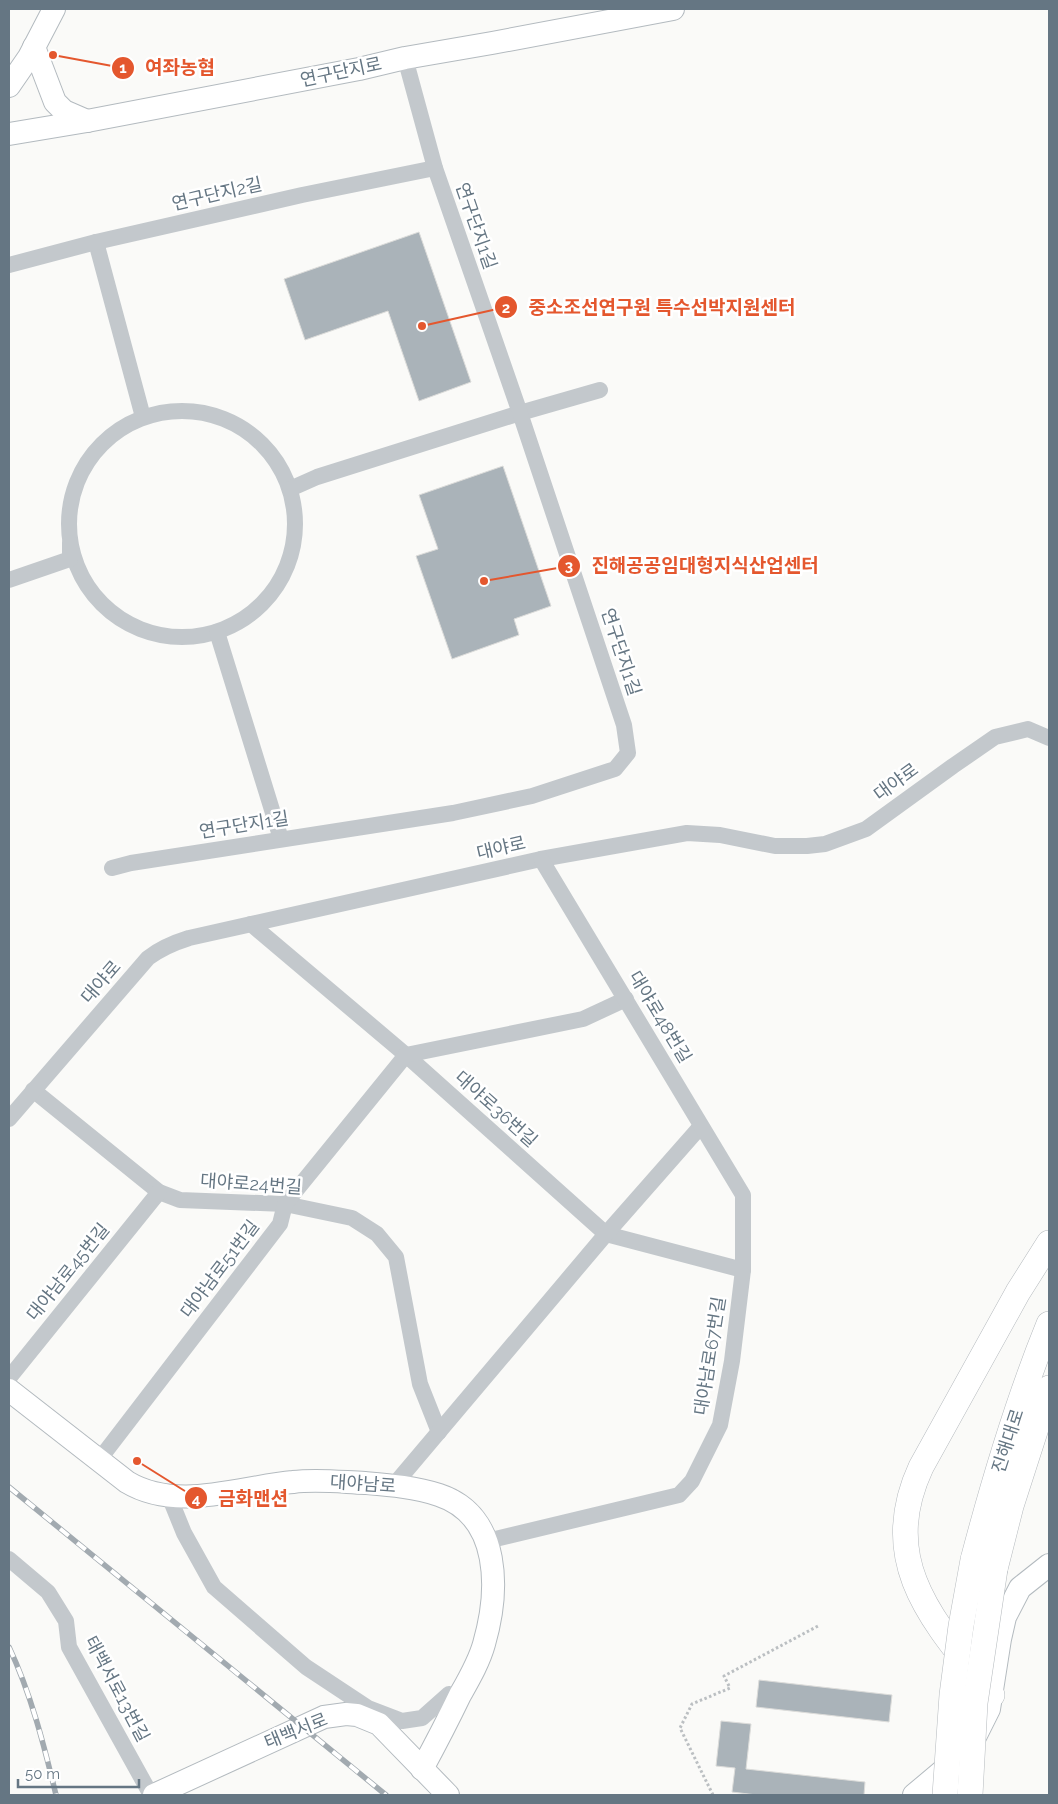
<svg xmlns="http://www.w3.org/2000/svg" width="1058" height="1804" font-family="Raleway,'Noto Sans KR',sans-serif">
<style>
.building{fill:#aab3b9;stroke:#dcdcda}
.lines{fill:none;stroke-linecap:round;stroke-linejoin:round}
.secondary-casing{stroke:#b3babf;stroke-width:24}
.primary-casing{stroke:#b5babe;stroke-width:26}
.path{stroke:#bbbfc2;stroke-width:3;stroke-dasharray:2.5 2.5;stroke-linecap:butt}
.street{stroke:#c3c8cc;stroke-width:16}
.secondary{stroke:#fff;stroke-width:22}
.primary{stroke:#fff;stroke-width:25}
.rail-casing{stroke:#a2aab0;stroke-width:5.5}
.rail{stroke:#fff;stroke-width:4;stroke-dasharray:11;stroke-linecap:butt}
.primary-bridge-casing{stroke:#b5babe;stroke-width:26;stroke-linecap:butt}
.primary-bridge{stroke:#fff;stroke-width:25}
.labels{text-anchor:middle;stroke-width:5;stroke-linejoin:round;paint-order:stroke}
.street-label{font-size:18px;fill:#657683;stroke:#fff}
.leader{fill:none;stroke:#e4572e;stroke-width:2}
.callout-dot{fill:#e4572e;stroke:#fff;stroke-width:2}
.mark-label{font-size:15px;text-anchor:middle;font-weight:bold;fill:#fff}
.callout-label{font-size:19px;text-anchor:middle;font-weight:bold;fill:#e4572e;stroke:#fff;stroke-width:5;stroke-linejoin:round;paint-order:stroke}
</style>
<rect width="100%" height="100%" fill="#fafaf8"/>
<g class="building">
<polygon points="419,232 471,382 419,401 388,311 305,340 284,279"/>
<polygon points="503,466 551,606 514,619 519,635 452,659 416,556 438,549 419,495"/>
<polygon points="759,1680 892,1695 889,1722 756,1707"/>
<polygon points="721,1721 751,1724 746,1769 865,1782 864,1795 757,1795 732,1792 735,1768 716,1766"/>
</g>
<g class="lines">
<g class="secondary-casing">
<g id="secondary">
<polyline points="34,47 55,102 64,111 87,121"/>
<polyline points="9,86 29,57 54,9"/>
<polyline points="9,134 87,121 359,69 405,58 492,43 673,9"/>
<path d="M 9,1390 L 127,1482 C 177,1512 239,1487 293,1482 C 317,1479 341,1482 365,1483 C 389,1485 415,1487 439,1495 C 502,1516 499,1592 484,1644 C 479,1662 469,1679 460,1695 C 448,1720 435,1745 422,1769"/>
<polyline points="154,1795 324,1717 346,1714 357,1715 379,1724 448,1795"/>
<polyline points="914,1795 964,1753 975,1737 989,1709 1000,1639 1005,1617 1020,1588 1049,1565"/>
</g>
</g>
<g class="primary-casing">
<g id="primary">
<path d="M 973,1560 C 994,1480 1018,1400 1049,1324"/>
<polyline points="995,1569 1011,1506 1049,1388"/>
<path d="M 992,1695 C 936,1624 876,1564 921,1467 L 1018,1292 L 1049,1243"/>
</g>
</g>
<polyline class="path" points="713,1795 680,1728 692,1704 730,1688 724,1676 818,1626"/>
<g class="street">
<polyline points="96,242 143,417"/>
<polyline points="9,265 96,242 302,195 435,168"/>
<circle cx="182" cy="524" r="113"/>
<polyline points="290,489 317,477 520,413 600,390"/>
<polyline points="9,580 70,559 70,543"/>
<polyline points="217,632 281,839"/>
<polyline points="112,868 131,863 453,813 532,796 615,769 628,753 624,725 520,413 435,168 405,58"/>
<polyline points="251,924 406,1055 606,1234 743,1270"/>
<polyline points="33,1090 159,1192 180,1200 285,1204 352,1218 377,1234 396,1257 420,1384 439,1432"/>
<path d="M 9,1119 L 148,958 C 161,948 173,943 189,938 L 541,859 L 687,833 L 720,835 L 775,846 L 807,846 L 825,844 L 866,829 L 953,766 L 995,737 L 1028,729 L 1049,738"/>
<polyline points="9,1378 159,1192"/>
<polyline points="99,1460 280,1224 285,1204 406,1055 583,1019 626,999"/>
<polyline points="394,1485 606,1234 701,1126"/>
<polyline points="169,1496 184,1533 214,1587 306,1667 368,1708 402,1721 422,1718 449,1694"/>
<polyline points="487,1541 679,1495 692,1481 720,1425 732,1361 743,1270 743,1195 541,859"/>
<polyline points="9,1559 48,1592 66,1621 69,1647 151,1795"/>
</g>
<use href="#secondary" class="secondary"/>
<use href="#primary" class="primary"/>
<g class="rail-casing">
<g id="rail">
<polyline points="9,1487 386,1795"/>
<path d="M 9,1647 C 31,1694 44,1745 56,1795"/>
</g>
</g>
<use href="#rail" class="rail"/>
<g class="primary-bridge-casing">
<g id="primary-bridge">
<polyline points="945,1795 952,1695 961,1626 973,1560"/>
<polyline points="970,1795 975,1703 995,1569"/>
</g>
</g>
<use href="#primary-bridge" class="primary-bridge"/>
</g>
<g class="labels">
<g class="street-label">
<text transform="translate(341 72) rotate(-12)" y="6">연구단지로</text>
<text transform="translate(217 194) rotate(-13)" y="6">연구단지2길</text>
<text transform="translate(476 226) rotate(71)" y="6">연구단지1길</text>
<text transform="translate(621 652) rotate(72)" y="6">연구단지1길</text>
<text transform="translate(896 782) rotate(-36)" y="6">대야로</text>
<text transform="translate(244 825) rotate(-9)" y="6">연구단지1길</text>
<text transform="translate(501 848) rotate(-13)" y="6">대야로</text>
<text transform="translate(101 982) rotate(-49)" y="6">대야로</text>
<text transform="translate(660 1017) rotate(59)" y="6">대야로48번길</text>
<text transform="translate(496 1109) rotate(42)" y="6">대야로36번길</text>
<text transform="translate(251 1184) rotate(4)" y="6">대야로24번길</text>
<text transform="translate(220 1269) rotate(-53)" y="6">대야남로51번길</text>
<text transform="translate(68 1272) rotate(-51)" y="6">대야남로45번길</text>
<text transform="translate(710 1356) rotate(-81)" y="6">대야남로67번길</text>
<text transform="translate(1008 1441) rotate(-72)" y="6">진해대로</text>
<text transform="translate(363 1484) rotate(4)" y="6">대야남로</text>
<text transform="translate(117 1689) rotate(62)" y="6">태백서로13번길</text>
<text transform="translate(296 1731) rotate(-22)" y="6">태백서로</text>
</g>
</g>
<path class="leader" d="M53 55L123 68M422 326L506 307M484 581L569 566M137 1461L196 1498"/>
<g class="callout-dot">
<circle cx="53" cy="55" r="5"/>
<circle cx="422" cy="326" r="5"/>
<circle cx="484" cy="581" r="5"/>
<circle cx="137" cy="1461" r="5"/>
<circle cx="123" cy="68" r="12"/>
<circle cx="506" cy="307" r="12"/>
<circle cx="569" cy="566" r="12"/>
<circle cx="196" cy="1498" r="12"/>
</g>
<g class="mark-label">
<text x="123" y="73">1</text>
<text x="506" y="313">2</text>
<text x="569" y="571">3</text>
<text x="196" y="1504">4</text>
</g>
<g class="callout-label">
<text x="180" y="74">여좌농협</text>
<text x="662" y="314">중소조선연구원 특수선박지원센터</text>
<text x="705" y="572">진해공공임대형지식산업센터</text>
<text x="253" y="1505">금화맨션</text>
</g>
<rect width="1058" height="1804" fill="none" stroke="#657683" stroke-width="20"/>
<path d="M18 1779v8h121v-8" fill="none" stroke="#657683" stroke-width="2.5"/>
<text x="25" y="1779" font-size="15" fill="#657683" stroke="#ffffff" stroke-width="4" paint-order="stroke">50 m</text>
</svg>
